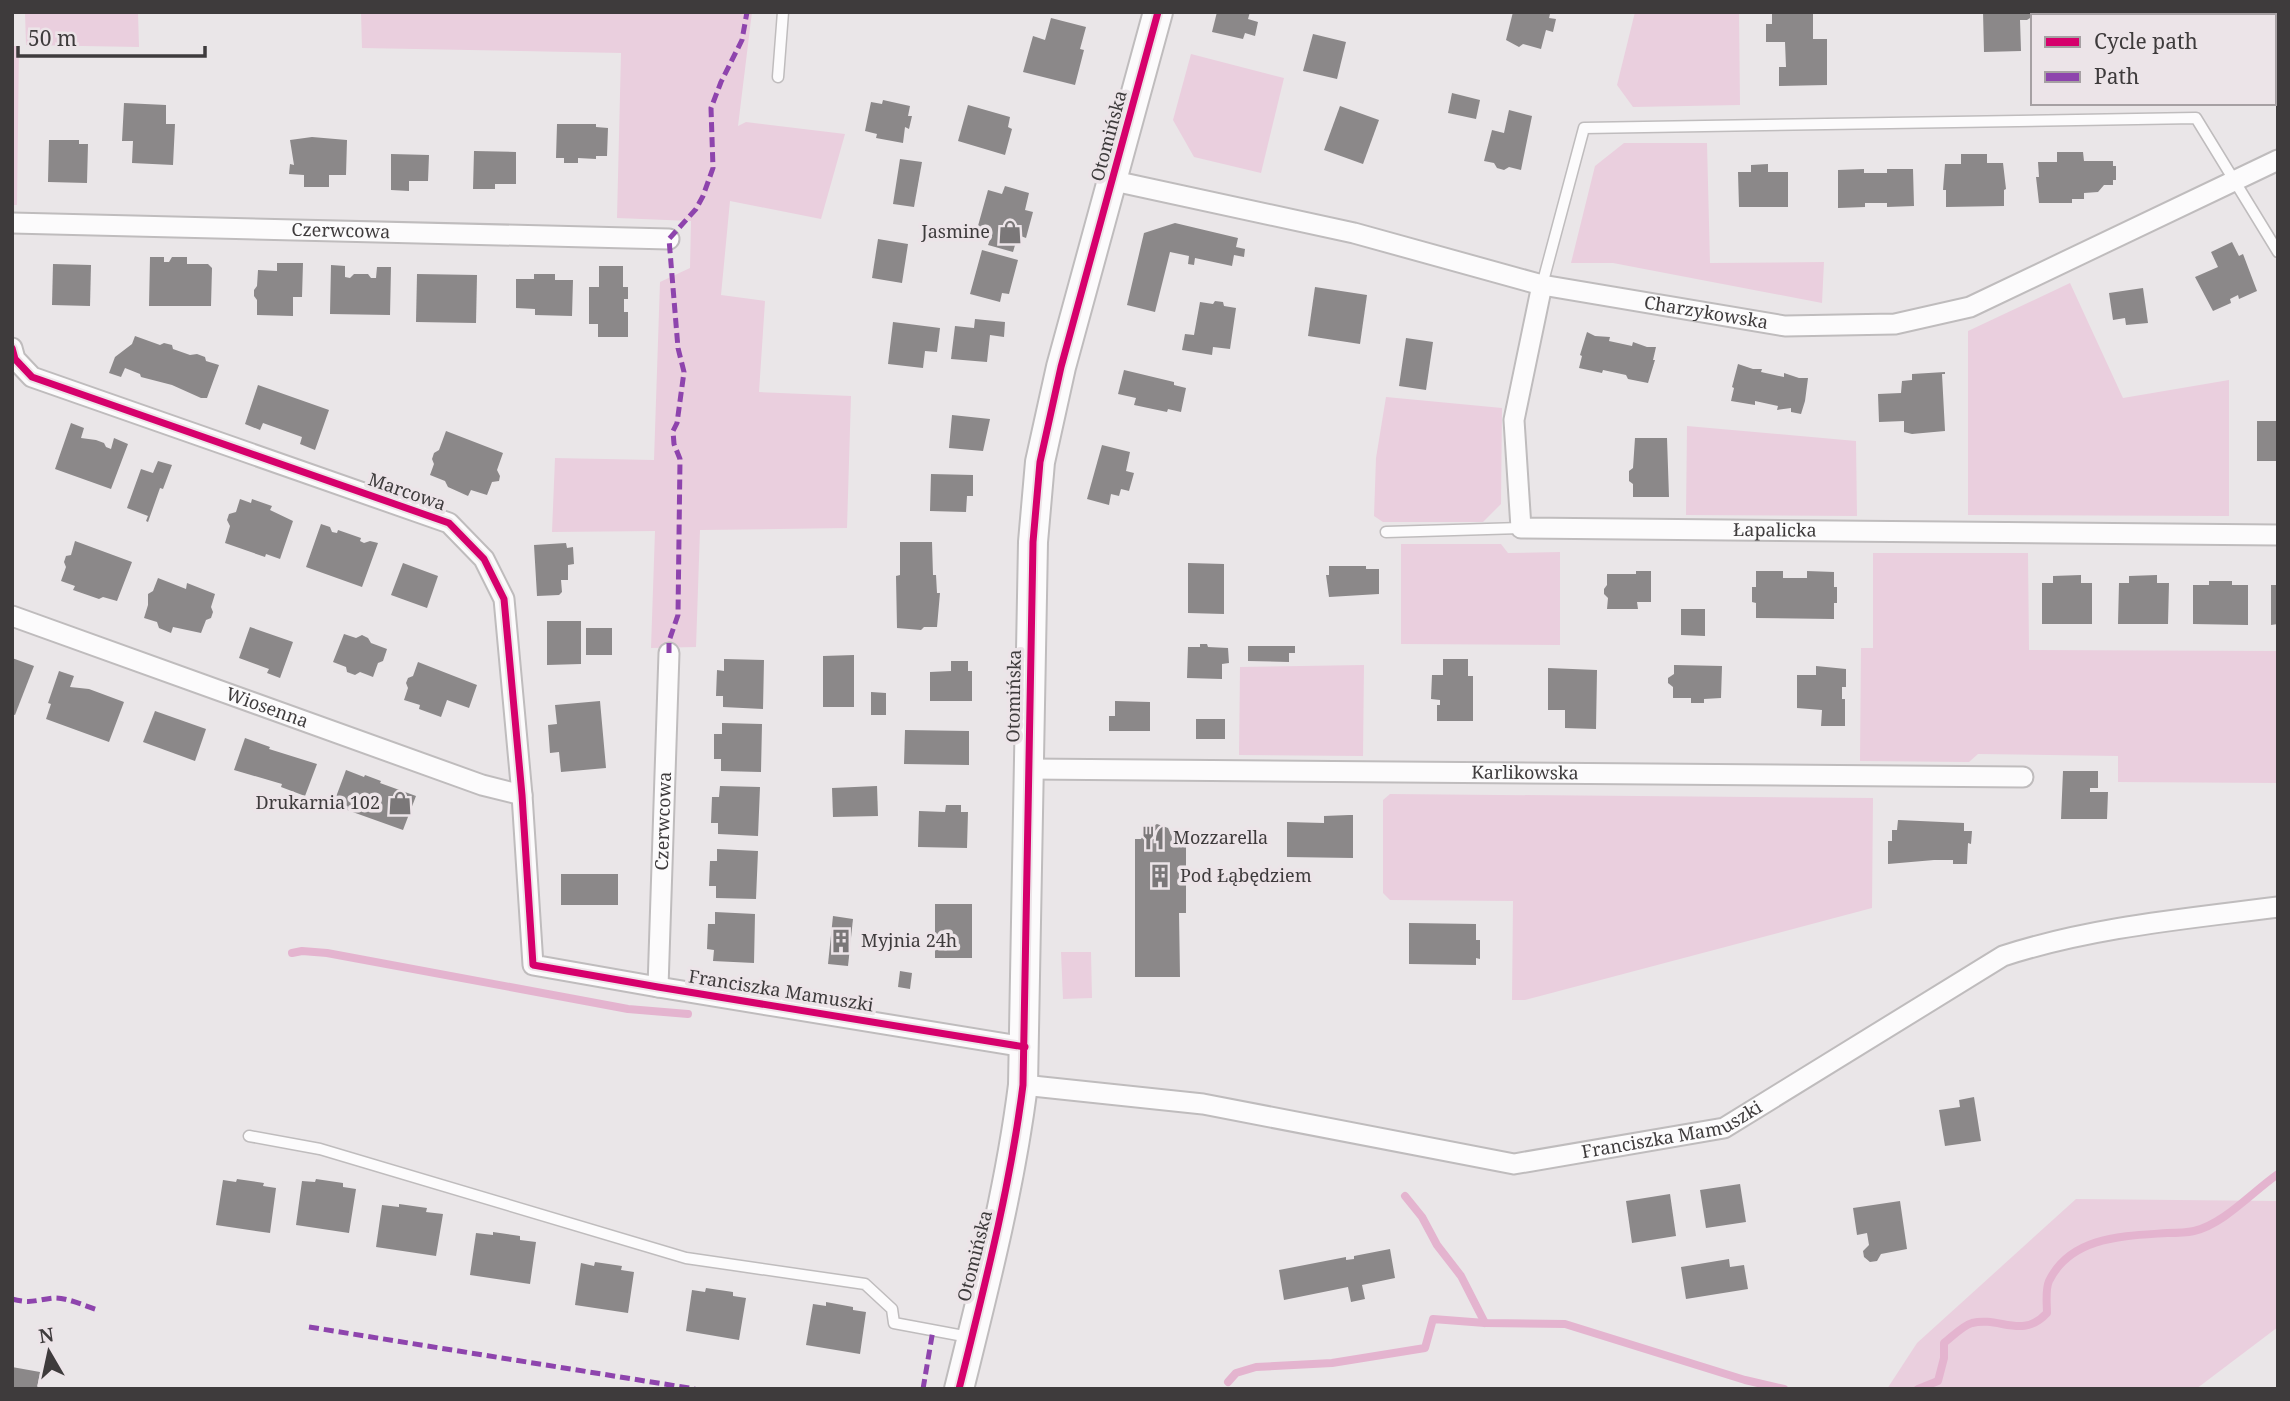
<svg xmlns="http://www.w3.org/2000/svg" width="2290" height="1401" font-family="'Noto Serif',serif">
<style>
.green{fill:#eacfde}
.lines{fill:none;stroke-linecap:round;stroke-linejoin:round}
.stream{stroke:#e4b4cf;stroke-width:8}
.building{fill:#8b8889}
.lane-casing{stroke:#bfbcbd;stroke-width:13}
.street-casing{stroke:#bfbcbd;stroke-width:23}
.secondary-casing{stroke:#bfbcbd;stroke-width:32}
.lane{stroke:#fcfbfc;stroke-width:10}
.street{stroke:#fcfbfc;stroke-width:19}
.secondary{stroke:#fcfbfc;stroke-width:28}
.quiet{stroke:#8e44ad;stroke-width:5;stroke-dasharray:10 5;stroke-linecap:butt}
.cycleway-casing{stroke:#ece4e8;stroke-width:11}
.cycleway{stroke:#d6006c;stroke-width:7}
.labels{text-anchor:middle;stroke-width:7;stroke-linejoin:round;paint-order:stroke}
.street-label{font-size:18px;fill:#3e3b3c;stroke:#ece4e8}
.poi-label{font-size:18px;fill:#3e3b3c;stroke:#ece4e8;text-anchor:start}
</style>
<rect width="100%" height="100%" fill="#eae6e8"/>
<g class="green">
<polygon points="25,12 138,12 139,47 26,45"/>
<polygon points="361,12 752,12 738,126 746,122 845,134 821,219 730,201 721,295 765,301 759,392 851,396 847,528 700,530 696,647 651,648 655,531 552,532 555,458 654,460 660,282 690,268 691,221 617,218 621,53 362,48"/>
<polygon points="1635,12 1739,12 1740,105 1633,107 1617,85"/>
<rect x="2067" y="12" width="110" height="4"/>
<polygon points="12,46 19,46 17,205 12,205"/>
<polygon points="1191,54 1284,78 1261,173 1194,157 1173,120"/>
<polygon points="1624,143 1707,143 1710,263 1824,262 1822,303 1613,263 1571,263 1595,166"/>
<polygon points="2070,283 2123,398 2229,380 2229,516 1968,515 1968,331"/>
<polygon points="1386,397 1502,408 1501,504 1483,522 1383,522 1374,516 1376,458"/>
<polygon points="1687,426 1856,441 1857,516 1686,515"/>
<polygon points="1401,544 1501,544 1508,553 1560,552 1560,645 1401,644"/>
<polygon points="1873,553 2028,553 2029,650 2278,651 2278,783 2118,782 2118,756 1978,754 1969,762 1860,761 1861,648 1873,648"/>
<polygon points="1364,665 1363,756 1239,755 1240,667"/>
<polygon points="1390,794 1873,798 1872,908 1525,1000 1512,1000 1513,901 1390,900 1383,893 1383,800"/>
<polygon points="1091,952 1092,998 1063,999 1061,952"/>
<polygon points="2076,1199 2278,1201 2278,1327 2196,1389 1887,1389 1917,1343"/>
</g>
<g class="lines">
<g class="stream">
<polyline points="292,953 302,951 327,953 628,1009 688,1014"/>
<polyline points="1405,1196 1422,1217 1437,1245 1461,1276 1485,1323"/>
<polyline points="1228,1382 1236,1373 1256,1367 1332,1363 1425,1348 1433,1319 1485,1323 1565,1324 1745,1380 1784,1389"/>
<path d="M 1918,1389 L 1938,1381 L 1944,1358 L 1944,1343 C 1952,1337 1962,1326 1972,1323 C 2000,1316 2022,1340 2047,1313 C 2047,1304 2045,1290 2049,1281 C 2071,1236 2124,1236 2167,1233 C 2175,1233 2185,1233 2194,1231 C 2224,1224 2252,1192 2278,1174"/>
</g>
</g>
<g class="building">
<polygon points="1217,12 1250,12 1248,19 1258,22 1255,36 1245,33 1243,39 1212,32"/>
<polygon points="1513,12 1548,12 1550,14 1549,18 1556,19 1553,32 1546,30 1541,49 1523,44 1519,47 1506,40"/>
<polygon points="1772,12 1813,12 1813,39 1827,39 1827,85 1779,86 1779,67 1786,67 1785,42 1766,42 1766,24 1772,24"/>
<polygon points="1983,12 2051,12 2051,16 2033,16 2027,20 2020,20 2021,51 1984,52"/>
<rect x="2228" y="12" width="29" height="4"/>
<polygon points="1051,18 1086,27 1080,49 1084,50 1075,85 1023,72 1033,36 1045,40"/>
<polygon points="1313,34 1346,42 1337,79 1303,71"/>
<polygon points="1452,93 1480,100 1476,119 1448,113"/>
<polygon points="883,100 910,106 908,116 912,116 909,129 905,127 903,143 876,138 877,134 865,131 871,102 882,104"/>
<polygon points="124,103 166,105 166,124 175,124 173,165 132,163 133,141 122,141"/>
<polygon points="968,105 1010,117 1008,127 1012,129 1005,155 958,141"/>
<polygon points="1340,106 1379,120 1363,164 1324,150"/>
<polygon points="1509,110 1532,116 1521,170 1509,167 1504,170 1497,168 1494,163 1484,161 1492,130 1504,133"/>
<polygon points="557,124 596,124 596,127 608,128 607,156 596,156 596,159 578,158 578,163 564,163 564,158 556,158"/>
<polygon points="312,137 347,140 346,175 329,175 329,187 304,187 304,175 289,174 290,164 294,165 290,140"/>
<polygon points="49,140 79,140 79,144 88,144 87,183 48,182"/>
<polygon points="474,151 516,152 516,184 495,184 495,189 473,189"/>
<polygon points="2057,152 2083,152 2084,161 2113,161 2113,166 2116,166 2116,180 2113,180 2113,185 2104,185 2098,192 2084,193 2084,199 2072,199 2072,203 2039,203 2036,177 2039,177 2038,162 2057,162"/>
<polygon points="391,154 429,155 428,181 409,181 409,191 391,190"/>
<polygon points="1961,154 1987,154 1987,163 2003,163 2006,189 2004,190 2004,206 1946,207 1946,190 1943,190 1945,164 1961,164"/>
<polygon points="900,159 922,162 914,207 893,204"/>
<polygon points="1768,164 1768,172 1788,172 1788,207 1739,207 1738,172 1751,172 1751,165"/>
<polygon points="1864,169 1864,173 1887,173 1887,169 1913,169 1914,206 1887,207 1887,203 1865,203 1865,207 1838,208 1838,170"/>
<polygon points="1005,186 1029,193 1025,210 1033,212 1026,238 1018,235 1013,252 988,245 991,237 976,233 988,190 1002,194"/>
<polygon points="1175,223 1238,238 1236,247 1245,249 1244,257 1234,255 1232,266 1195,258 1194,265 1188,264 1189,256 1170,252 1155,312 1127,305 1144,233"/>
<polygon points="878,239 908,244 902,283 872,278"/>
<polygon points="2232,242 2239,256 2243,254 2257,291 2239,299 2238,295 2230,299 2231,303 2213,311 2195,277 2218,267 2211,252"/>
<polygon points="982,250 1018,260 1009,294 1002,293 1000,302 970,294"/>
<polygon points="150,257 164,257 164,262 169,262 172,257 187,257 187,264 208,264 212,268 211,306 149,306"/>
<polygon points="277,263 303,263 302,297 293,297 293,316 257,315 257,300 254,296 254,290 257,286 258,270 277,271"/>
<polygon points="53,264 91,265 90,306 52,305"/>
<polygon points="331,265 345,266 345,277 350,278 354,274 368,274 371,278 376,278 377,267 391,267 390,315 330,314"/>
<polygon points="599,266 623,266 623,287 628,287 628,299 624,299 624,312 628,312 628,337 598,337 598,324 589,324 589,287 599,287"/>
<polygon points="417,274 477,275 476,323 416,322"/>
<polygon points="534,274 555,274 555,280 573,280 572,316 535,315 535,309 516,308 516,279 534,279"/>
<polygon points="1315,287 1367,295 1360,344 1308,336"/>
<polygon points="2143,288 2148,323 2126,325 2125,318 2113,320 2109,293"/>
<polygon points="1215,301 1223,302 1224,306 1236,308 1230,349 1213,347 1212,355 1182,350 1185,334 1194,335 1200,302 1213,304"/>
<polygon points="975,319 1005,322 1004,337 990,335 987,362 951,359 955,326 974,328"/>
<polygon points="893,322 940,328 937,352 925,351 923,368 888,364"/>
<polygon points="1587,332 1595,336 1610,337 1609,341 1632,346 1633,342 1647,347 1656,347 1653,360 1655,360 1648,383 1628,379 1626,375 1603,370 1602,373 1579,368 1582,356 1580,355"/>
<polygon points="135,336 160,345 164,343 172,345 173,349 190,355 197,354 205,357 206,361 219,365 207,398 201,398 172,385 141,377 140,374 125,368 121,377 109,373 115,357 132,344"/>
<polygon points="1406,338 1433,342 1426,390 1399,386"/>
<polygon points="1738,364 1753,369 1762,369 1761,372 1784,377 1784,373 1799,378 1808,378 1805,401 1801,414 1791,412 1791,408 1777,410 1778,406 1755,401 1755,405 1731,401 1734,388 1732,387"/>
<polygon points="1124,370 1174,382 1174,385 1186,388 1181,412 1168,409 1167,412 1134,405 1136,398 1118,394"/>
<polygon points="1945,372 1945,374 1942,374 1945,431 1912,434 1904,432 1904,421 1879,422 1878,394 1901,393 1902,381 1912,380 1912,374"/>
<polygon points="258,385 329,410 315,450 300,444 302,437 263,423 260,430 245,424"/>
<polygon points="952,415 990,419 983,451 949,448"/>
<rect x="2257" y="421" width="21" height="40"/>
<polygon points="71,423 84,428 81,438 96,440 104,443 106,447 111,449 114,438 128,444 111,489 55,469"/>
<polygon points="446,431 503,453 497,470 500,476 499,481 492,482 487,495 471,490 468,496 448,487 445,481 430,475 434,464 432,459 434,453 439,450"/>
<polygon points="1635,438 1667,438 1669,497 1633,497 1633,484 1629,481 1629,471 1633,468"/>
<polygon points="1102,445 1130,452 1126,471 1134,473 1129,491 1121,489 1119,496 1111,494 1109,505 1087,499"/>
<polygon points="158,461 172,465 163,489 160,488 148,522 146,521 148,516 127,508 141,469 153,473"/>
<polygon points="931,474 973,475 973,496 967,496 966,512 930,511"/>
<polygon points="240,499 251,503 252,499 272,506 270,510 293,521 280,559 266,554 265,557 225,543 230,526 227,520 229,514 236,512"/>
<polygon points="321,524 330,527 332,532 337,533 338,530 361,538 360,541 364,543 370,541 378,543 362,587 306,567"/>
<polygon points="75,541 132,562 117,601 103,597 99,599 73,590 75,586 61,581 66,567 64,562 66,556 71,555"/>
<polygon points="900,542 932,542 933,575 936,575 937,593 940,593 937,627 924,627 921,630 897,628 896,576 900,575"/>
<polygon points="566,543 567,548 573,547 574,564 568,565 568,580 561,580 562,592 559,595 537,596 534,545"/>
<polygon points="403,563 438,576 427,608 391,595"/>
<polygon points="1188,563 1224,564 1224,614 1188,613"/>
<polygon points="1329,566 1366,566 1366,569 1379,569 1379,594 1329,597 1326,575 1329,575"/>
<polygon points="1636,571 1651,571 1651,602 1637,602 1638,609 1607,609 1608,598 1604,594 1604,589 1607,585 1607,574 1636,574"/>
<polygon points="1756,571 1783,571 1783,578 1807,578 1807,571 1834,572 1834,587 1837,587 1837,603 1834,603 1834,619 1756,618 1756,603 1752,602 1752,587 1756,587"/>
<polygon points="2081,575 2081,583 2092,583 2092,624 2042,624 2042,583 2053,583 2053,576"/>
<polygon points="2157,575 2157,583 2169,583 2168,624 2118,624 2119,583 2129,583 2129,576"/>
<polygon points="158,578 186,589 187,583 215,594 211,607 213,612 211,618 206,620 201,633 173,627 171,633 159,628 157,622 144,618 148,605 148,594 153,591"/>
<polygon points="2209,581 2232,581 2232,585 2248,585 2248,625 2193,624 2193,585 2209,585"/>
<polygon points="2271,585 2278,585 2278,624 2271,625"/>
<polygon points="1681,609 1705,609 1705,636 1681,635"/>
<polygon points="547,621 581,621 581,664 547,665"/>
<polygon points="250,627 293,642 280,678 267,673 269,669 239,658"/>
<rect x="586" y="628" width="26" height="27"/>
<polygon points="344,634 356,638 362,635 368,638 371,643 387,649 383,661 378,663 373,677 360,672 355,675 347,672 346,667 333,662"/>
<polygon points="1200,644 1207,644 1208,647 1228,648 1229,663 1222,664 1222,679 1187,678 1188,647 1200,647"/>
<polygon points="1248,646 1295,646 1295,653 1289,653 1289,662 1248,661"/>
<polygon points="854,655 854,707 823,707 823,656"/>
<polygon points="12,658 34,666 15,715 12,714"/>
<polygon points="724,659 764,660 763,709 723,707 723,696 716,696 717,670 724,671"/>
<polygon points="1443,659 1468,659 1468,676 1473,676 1473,721 1437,721 1437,705 1440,705 1440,700 1431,699 1432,675 1443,675"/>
<polygon points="951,661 968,661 968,671 972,671 972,701 930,701 930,672 951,671"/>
<polygon points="418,662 477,685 469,708 447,700 441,717 419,709 420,705 404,700 408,688 406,683 408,678 413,676"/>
<polygon points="1674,665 1722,666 1721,698 1704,699 1704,703 1691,703 1691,698 1673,698 1673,687 1668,683 1668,678 1674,674"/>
<polygon points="1816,666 1846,669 1846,687 1842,687 1842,699 1845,699 1845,726 1821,726 1822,710 1797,708 1797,675 1816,675"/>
<polygon points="1548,668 1597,670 1596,729 1565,728 1565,710 1548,710"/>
<polygon points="59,671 74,676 70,687 89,689 124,702 109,742 46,719 51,704 48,703"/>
<polygon points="871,692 886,693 886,715 871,715"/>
<polygon points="600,701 606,768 561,772 559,752 550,753 548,725 557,724 555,705"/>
<polygon points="1115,701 1150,702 1150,731 1109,731 1109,716 1115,716"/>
<polygon points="155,711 206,729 195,761 143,742"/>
<rect x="1196" y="719" width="29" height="20"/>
<polygon points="722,723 762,724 761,772 721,771 721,759 714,759 714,734 722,734"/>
<polygon points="905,730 969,731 969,765 904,764"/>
<polygon points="245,738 270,747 269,749 317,764 305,796 281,787 282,784 234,770"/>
<polygon points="346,770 364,777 365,775 381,781 380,783 416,796 403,830 333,805"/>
<polygon points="2063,771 2098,771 2098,788 2090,788 2090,792 2108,792 2107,819 2061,819"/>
<polygon points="720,786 760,787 758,836 718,834 718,823 711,823 712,797 719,797"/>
<polygon points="877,786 878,816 833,817 832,788"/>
<polygon points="946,805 961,805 961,812 968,812 967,848 918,847 919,811 945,812"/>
<polygon points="1349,815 1353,815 1353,858 1287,857 1287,822 1324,823 1324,816"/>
<polygon points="1898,820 1964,823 1964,831 1972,831 1971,844 1968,843 1967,864 1953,864 1953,860 1934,860 1888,864 1888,841 1892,841 1892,830 1897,830"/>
<polygon points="1157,824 1168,828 1173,839 1186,839 1186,913 1179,913 1180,977 1135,977 1135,839 1141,839 1147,829"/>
<polygon points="717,849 758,851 756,899 716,898 716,886 709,886 710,861 717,861"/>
<rect x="561" y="874" width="57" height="31"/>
<rect x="935" y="904" width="37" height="54"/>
<polygon points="715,912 755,914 754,963 713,961 714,950 707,949 708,924 715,924"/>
<polygon points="833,916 853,919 848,966 828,964"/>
<polygon points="1409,923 1476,924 1476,940 1480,940 1480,959 1476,958 1476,965 1409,964"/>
<polygon points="900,971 912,973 910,989 898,987"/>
<polygon points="1974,1097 1981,1141 1945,1146 1939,1110 1960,1107 1959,1100"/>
<polygon points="237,1179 264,1183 263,1186 276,1188 270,1233 216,1225 223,1180 236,1182"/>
<polygon points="316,1179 343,1183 343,1187 356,1189 349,1233 296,1225 302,1181 315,1182"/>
<polygon points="1740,1184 1746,1222 1706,1228 1700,1190"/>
<polygon points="1670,1194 1676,1236 1632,1243 1626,1201"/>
<polygon points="1900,1201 1907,1249 1881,1254 1877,1261 1870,1262 1864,1257 1863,1251 1869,1245 1867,1233 1857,1235 1853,1208"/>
<polygon points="399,1204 427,1208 426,1212 443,1214 436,1256 376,1247 382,1205 399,1207"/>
<polygon points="493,1232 520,1236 520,1240 536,1242 530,1284 470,1275 476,1233 493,1235"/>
<polygon points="1390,1249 1395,1278 1362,1285 1365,1299 1351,1302 1348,1287 1284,1300 1279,1270 1346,1257 1346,1260 1354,1259 1354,1256"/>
<polygon points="1729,1259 1730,1267 1744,1265 1748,1289 1686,1299 1681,1267"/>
<polygon points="595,1262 622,1266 621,1270 634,1272 628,1313 575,1305 581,1263 594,1266"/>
<polygon points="706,1288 733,1292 733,1296 746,1298 739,1340 686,1331 692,1290 705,1292"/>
<polygon points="826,1302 853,1307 853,1310 866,1312 860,1354 806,1345 813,1304 826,1306"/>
<polygon points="12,1367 40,1372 37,1389 12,1389"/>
</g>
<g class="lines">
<g class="lane-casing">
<g id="lane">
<polyline points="778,77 783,12"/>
<polyline points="1542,285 1584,128 2196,118 2278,252"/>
<polyline points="1386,532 1521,528"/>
<polyline points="249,1136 320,1149 686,1258 865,1284 892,1309 894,1323 969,1337"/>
</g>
</g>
<g class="street-casing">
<g id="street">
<path id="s1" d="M 1114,181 L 1354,233 L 1542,285 L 1785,326 L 1895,324 L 1970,307 L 2278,160"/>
<path id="s2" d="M 12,223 L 669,239"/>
<path id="s3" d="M 1542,285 L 1514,420 L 1521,528 L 2278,535"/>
<polyline points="12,348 15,359 32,377 449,523 484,559 504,599 522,795 533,965 658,987 1025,1047"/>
<path id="s4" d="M 12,616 L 482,785 L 522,795"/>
<path id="s5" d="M 1028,769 L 2023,777"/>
<path id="s6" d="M 658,987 L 669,653"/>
<path id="s7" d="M 1023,1085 L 1203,1104 L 1514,1164 L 1724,1128 L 2003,956 C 2092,927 2185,919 2278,907"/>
</g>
</g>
<g class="secondary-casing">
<path id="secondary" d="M 959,1389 C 984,1288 1010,1188 1023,1085 L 1033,542 L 1040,462 L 1061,367 L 1158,12"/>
</g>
<use href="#lane" class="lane"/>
<use href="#street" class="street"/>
<use href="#secondary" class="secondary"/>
<g class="quiet">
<polyline points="669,653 669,641 678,615 680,459 674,444 673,431 677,423 684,372 678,348 669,239 696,209 703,196 713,168 711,108 721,82 742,40 747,12"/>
<path d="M 12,1299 C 32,1304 35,1300 53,1298 C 66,1297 85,1306 98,1310"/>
<polyline points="309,1327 695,1389"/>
<polyline points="923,1389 933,1330"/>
</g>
<g class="cycleway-casing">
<g id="cycleway">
<polyline points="12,348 15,359 32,377 449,523 484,559 504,599 522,795 533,965 658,987 1025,1047"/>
<path d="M 959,1389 C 984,1288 1010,1188 1023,1085 L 1033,542 L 1040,462 L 1061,367 L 1158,12"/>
</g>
</g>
<use href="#cycleway" class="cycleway"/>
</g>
<defs>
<g id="shop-bare" transform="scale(1.89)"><path d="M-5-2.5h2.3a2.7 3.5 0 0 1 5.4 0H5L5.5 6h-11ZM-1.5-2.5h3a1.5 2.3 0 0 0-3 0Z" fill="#7a7778" stroke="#ece4e8" stroke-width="2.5" paint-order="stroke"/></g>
<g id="restaurant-bare" transform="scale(1.89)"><path d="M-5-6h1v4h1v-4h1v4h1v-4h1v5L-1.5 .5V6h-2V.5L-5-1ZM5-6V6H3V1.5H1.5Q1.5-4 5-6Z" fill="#7a7778" stroke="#ece4e8" stroke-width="2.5" paint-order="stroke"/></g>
<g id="building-bare" transform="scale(1.89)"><path d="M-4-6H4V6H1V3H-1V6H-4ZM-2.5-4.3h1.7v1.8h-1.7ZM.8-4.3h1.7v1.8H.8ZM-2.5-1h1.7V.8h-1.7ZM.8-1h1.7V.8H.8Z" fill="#7a7778" stroke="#ece4e8" stroke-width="2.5" paint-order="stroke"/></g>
</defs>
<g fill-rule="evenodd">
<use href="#shop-bare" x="1010" y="232"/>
<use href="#shop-bare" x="400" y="803"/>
<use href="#restaurant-bare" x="1153" y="838"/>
<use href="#building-bare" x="1160" y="876"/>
<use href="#building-bare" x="841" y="941"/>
</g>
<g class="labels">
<g class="street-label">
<text transform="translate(1109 136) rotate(-75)" y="6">Otomińska</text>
<text dy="6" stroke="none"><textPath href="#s2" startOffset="329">Czerwcowa</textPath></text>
<text dy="6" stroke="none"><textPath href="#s1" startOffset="607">Charzykowska</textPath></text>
<text transform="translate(407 492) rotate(19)" y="6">Marcowa</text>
<text dy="6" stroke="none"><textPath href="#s3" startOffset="500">Łapalicka</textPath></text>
<text transform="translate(1014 696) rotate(-89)" y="6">Otomińska</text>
<text dy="6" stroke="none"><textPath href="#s4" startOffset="271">Wiosenna</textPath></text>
<text dy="6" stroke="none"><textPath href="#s5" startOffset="497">Karlikowska</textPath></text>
<text dy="6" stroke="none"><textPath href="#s6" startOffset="166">Czerwcowa</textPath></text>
<text transform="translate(781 991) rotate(9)" y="6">Franciszka Mamuszki</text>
<text dy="6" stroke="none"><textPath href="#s7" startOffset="660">Franciszka Mamuszki</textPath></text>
<text transform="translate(975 1256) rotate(-76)" y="6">Otomińska</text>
</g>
<g class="poi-label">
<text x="990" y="238" text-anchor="end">Jasmine</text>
<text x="380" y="809" text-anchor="end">Drukarnia 102</text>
<text x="1173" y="844">Mozzarella</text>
<text x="1180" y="882">Pod Łąbędziem</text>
<text x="861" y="947">Myjnia 24h</text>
</g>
</g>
<rect width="2290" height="1401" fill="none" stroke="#3e3b3c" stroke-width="28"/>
<rect x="2031" y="14" width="245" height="91" fill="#ece4e8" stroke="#a6a0a3" stroke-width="2"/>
<rect x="2045" y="37" width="35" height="10" fill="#d6006c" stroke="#a6a0a3" stroke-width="2"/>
<text x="2094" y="49" font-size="21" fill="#3e3b3c">Cycle path</text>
<rect x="2045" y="72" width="35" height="10" fill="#8e44ad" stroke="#a6a0a3" stroke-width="2"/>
<text x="2094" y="84" font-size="21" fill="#3e3b3c">Path</text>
<g transform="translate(49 1352) rotate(351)" stroke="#ece4e8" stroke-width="5" paint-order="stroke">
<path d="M0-5L12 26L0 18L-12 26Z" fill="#3e3b3c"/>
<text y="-10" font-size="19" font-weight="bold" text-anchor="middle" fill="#3e3b3c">N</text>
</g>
<path d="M18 46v10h187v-10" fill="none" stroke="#3e3b3c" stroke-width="3.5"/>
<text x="28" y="46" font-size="21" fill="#3e3b3c" stroke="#ece4e8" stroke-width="5" paint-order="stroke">50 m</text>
</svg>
